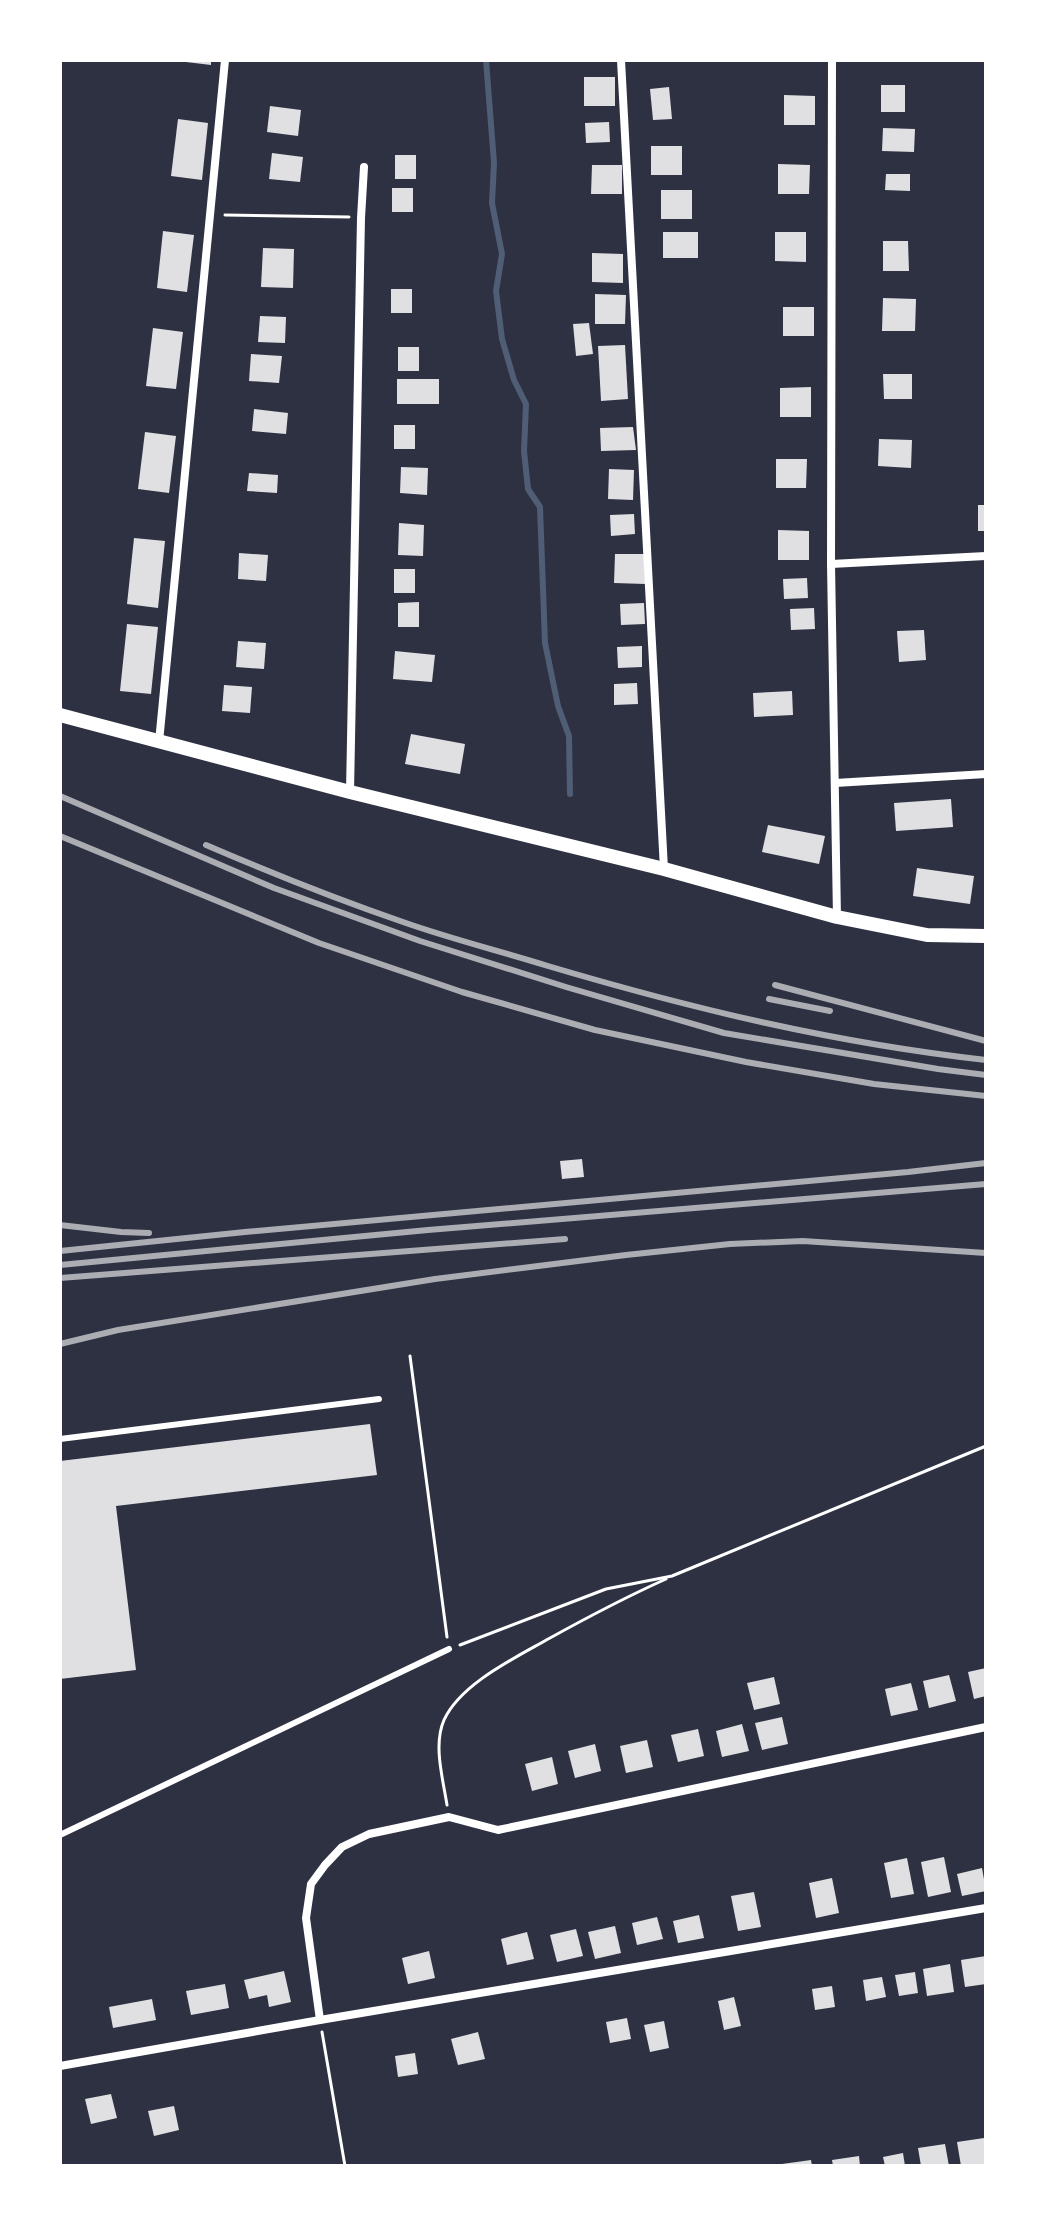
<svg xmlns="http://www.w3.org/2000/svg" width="1046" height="2226" font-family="Inter,sans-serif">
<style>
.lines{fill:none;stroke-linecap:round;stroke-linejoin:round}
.stream{stroke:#4f5d75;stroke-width:6}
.building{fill:#e0e0e3}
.path{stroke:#fff;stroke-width:3}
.service{stroke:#fff;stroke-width:6}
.minor{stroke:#fff;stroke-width:8}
.tertiary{stroke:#fff;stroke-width:14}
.rail{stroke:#abadb3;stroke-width:6}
</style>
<rect width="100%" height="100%" fill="#2d3142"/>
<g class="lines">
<polyline class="stream" points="486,60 494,163 492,203 502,254 496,291 502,339 514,380 526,404 524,451 528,489 540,507 545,643 558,706 569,736 570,794"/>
</g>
<g class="building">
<polygon points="186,60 211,60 211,65 186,62"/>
<rect x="584" y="77" width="31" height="29"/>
<rect x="881" y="85" width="24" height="27"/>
<polygon points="669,87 672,119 653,120 650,89"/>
<polygon points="784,95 815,96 815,125 784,125"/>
<polygon points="270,106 301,110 298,136 267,132"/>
<polygon points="178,119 208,123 202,180 171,176"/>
<polygon points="609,122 610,142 586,143 585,123"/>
<polygon points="883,128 915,129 914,152 882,151"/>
<rect x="651" y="146" width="31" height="29"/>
<polygon points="272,153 303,157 300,182 269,179"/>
<rect x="395" y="155" width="21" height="24"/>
<polygon points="778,164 810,165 809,194 778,194"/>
<polygon points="592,165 622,165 622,194 591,194"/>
<polygon points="886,174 910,174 910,191 885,190"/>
<rect x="392" y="188" width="21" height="24"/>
<rect x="661" y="190" width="31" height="29"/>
<polygon points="163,231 194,235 187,292 157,288"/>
<rect x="663" y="232" width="35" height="26"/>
<polygon points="775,232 806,232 806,262 775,261"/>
<polygon points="883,241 908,241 909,271 883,271"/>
<polygon points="263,248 294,249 293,288 261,287"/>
<polygon points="592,253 623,254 623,283 592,282"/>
<rect x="391" y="289" width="21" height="24"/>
<polygon points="595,294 626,295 625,324 595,324"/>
<polygon points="883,298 916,299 915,331 882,331"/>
<rect x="783" y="307" width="31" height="29"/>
<polygon points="260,316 286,317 285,343 258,342"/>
<polygon points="589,323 593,354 576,356 573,324"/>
<polygon points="153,328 183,332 176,389 146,386"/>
<polygon points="625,345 628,399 601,401 598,346"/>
<rect x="398" y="347" width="21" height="24"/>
<polygon points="251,354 282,356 279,383 249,381"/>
<polygon points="883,374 912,374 912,399 884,399"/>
<rect x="397" y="379" width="42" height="25"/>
<polygon points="811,387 811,417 780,417 780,388"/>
<polygon points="254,409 288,413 286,434 252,431"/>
<rect x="394" y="425" width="21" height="24"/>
<polygon points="633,427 636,450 601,451 600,428"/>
<polygon points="145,432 176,436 169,493 138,489"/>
<polygon points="879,439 912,440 911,468 878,466"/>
<polygon points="776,459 807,459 806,488 776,488"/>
<polygon points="401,467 428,468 427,495 400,493"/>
<polygon points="609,469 634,470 633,500 608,499"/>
<polygon points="249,473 278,475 277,493 247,491"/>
<rect x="978" y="505" width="8" height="26"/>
<polygon points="634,514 635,534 611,536 610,515"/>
<polygon points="399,523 424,525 423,556 398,555"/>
<polygon points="778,530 809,531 809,560 778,560"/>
<polygon points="134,538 165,541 158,608 127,604"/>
<polygon points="239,553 268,555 266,581 238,579"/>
<polygon points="615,554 645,554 645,584 614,583"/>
<rect x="394" y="569" width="21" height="24"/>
<polygon points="807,578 808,598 784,599 783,579"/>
<polygon points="419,602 419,627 398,627 398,603"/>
<polygon points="644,603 645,624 621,625 620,604"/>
<polygon points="814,608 815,629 791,630 790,609"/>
<polygon points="127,624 158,627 151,694 120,691"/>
<polygon points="924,630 926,660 899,662 897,631"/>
<polygon points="238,641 266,643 264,669 236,667"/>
<polygon points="642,646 642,667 618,668 617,647"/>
<polygon points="395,651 435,655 432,682 393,679"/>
<polygon points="637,683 638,704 614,705 614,684"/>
<polygon points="224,685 252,687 250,713 222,711"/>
<polygon points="792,691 793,715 754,717 753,693"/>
<polygon points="411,734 465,744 460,774 405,764"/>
<polygon points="951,799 953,827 896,831 894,803"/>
<polygon points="768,825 825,836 819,864 762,852"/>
<polygon points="917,868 974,876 970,904 913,896"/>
<polygon points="582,1159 584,1177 562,1179 560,1161"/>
<polygon points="370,1424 377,1475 116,1506 136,1670 60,1679 60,1461"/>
<polygon points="986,1668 986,1696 974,1699 968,1672"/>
<polygon points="949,1675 956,1701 929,1708 923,1681"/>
<polygon points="774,1677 780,1704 754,1710 747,1683"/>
<polygon points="911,1683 918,1710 891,1716 885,1689"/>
<polygon points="782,1717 788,1744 762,1750 755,1723"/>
<polygon points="742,1724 749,1751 722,1757 716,1731"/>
<polygon points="698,1729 704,1756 678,1762 671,1735"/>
<polygon points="647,1740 653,1767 626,1773 620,1746"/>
<polygon points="595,1744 601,1771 575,1778 568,1751"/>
<polygon points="552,1757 558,1784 532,1791 525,1764"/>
<polygon points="944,1857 951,1892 928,1897 921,1862"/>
<polygon points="907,1858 914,1894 891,1898 884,1863"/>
<polygon points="982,1868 986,1891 962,1896 957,1874"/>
<polygon points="832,1878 839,1913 816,1918 809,1883"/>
<polygon points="754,1892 761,1927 738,1931 731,1896"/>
<polygon points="699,1915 704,1938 678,1943 673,1921"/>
<polygon points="657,1917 663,1939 637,1945 632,1923"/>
<polygon points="615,1926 621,1953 595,1959 588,1932"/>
<polygon points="576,1929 583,1956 557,1962 550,1935"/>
<polygon points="527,1932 534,1959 507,1965 501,1939"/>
<polygon points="429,1951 435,1978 408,1984 402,1958"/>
<polygon points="986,1956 986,1984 965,1987 961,1960"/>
<polygon points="950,1964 954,1992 927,1996 923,1969"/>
<polygon points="284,1971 291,2002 269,2007 267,1995 249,1999 244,1980"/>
<polygon points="915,1972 918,1993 899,1996 895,1975"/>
<polygon points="882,1977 886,1997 866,2001 863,1980"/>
<polygon points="225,1984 229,2008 191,2015 186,1991"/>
<polygon points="832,1986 835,2007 815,2010 812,1989"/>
<polygon points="734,1997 741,2026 724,2030 718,2001"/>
<polygon points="152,1999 156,2020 113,2028 109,2007"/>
<polygon points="627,2018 631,2039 610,2043 606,2022"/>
<polygon points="664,2021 669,2048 650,2052 644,2025"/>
<polygon points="478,2032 485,2059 458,2065 451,2039"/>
<polygon points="415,2053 418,2074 398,2077 395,2056"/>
<polygon points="111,2094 117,2118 91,2124 85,2099"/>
<polygon points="174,2106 179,2130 154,2136 148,2111"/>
<polygon points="984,2138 986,2166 961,2166 957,2142"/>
<polygon points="945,2144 949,2166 921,2166 918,2148"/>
<polygon points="903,2153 905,2166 885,2166 883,2157"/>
<polygon points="859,2156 860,2166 833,2166 832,2160"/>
<polygon points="811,2160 812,2166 783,2166 782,2164"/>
</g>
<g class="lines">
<g class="path">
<polyline points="225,215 349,217"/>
<polyline points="410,1356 447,1637"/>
<polyline points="460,1645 606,1589 672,1576 986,1446"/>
<path d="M 447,1805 C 443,1779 433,1745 444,1720 C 461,1683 517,1657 550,1638 C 588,1617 626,1597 666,1579"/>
<polyline points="322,2032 345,2166"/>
</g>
<g class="service">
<polyline points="60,1439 379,1399"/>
<polyline points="60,1835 449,1649"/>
</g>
<g class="minor">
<polyline points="621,60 664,869"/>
<polyline points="832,60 831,564 837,917"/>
<polyline points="831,564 986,556"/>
<polyline points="159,742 225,60"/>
<polyline points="835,783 986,774"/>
<polyline points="350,792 361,218 364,167"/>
<polyline points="320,2020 306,1918 311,1884 325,1865 342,1847 369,1834 449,1817 498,1830 986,1727"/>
<polyline points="60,2066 320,2020 986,1908"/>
</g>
<polyline class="tertiary" points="60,715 350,792 664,869 837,917 927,935 986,936"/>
<g class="rail">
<polyline points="60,796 274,888 420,941 566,987 724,1033 938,1069 986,1075"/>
<polyline points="60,836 319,943 462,992 595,1030 746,1062 874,1084 986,1096"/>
<path d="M 206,845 C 271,873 336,899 403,922 C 451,939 500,951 548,966 C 693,1009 835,1043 986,1060"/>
<polyline points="775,985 986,1041"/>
<polyline points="769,999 830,1011"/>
<polyline points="60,1225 121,1232 149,1233"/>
<polyline points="60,1251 245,1232 908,1172 986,1163"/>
<polyline points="60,1265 428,1230 986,1184"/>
<polyline points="60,1278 565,1239"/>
<polyline points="60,1344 118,1330 435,1279 626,1255 730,1244 803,1241 986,1253"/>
</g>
</g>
<rect width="1046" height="2226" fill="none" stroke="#ffffff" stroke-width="124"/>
</svg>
